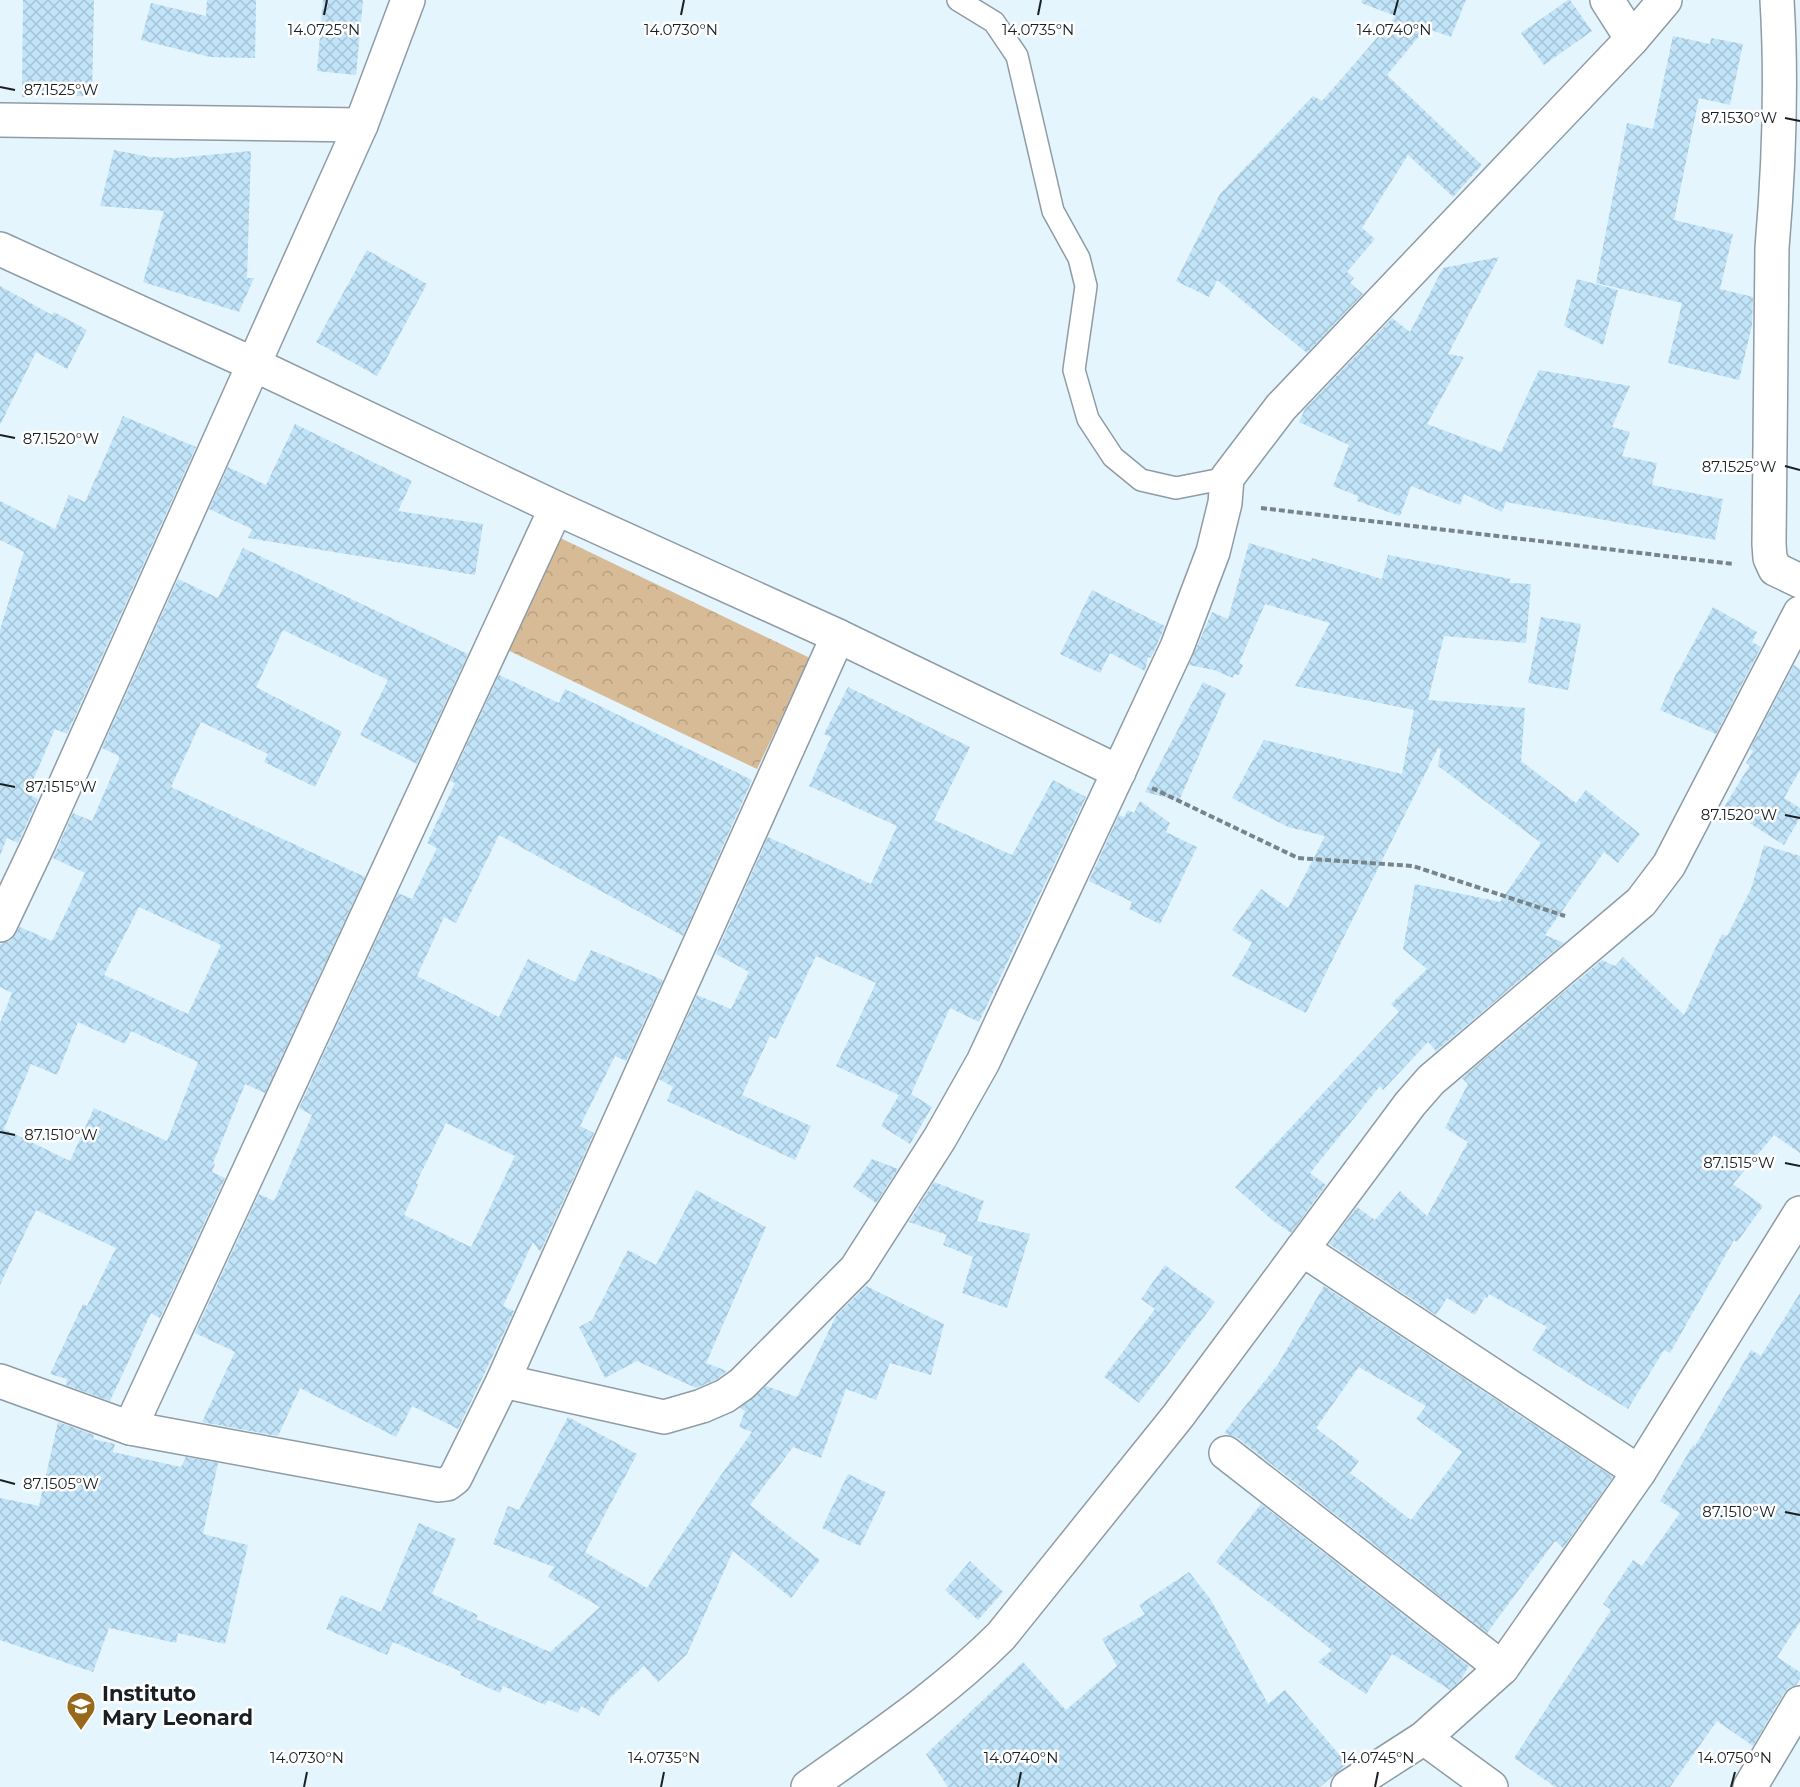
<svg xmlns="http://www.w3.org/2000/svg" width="1800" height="1787" font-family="Montserrat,sans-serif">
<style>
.forest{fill:url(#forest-crowns)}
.building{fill:url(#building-cross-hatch);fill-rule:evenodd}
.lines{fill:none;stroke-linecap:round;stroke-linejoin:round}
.lane-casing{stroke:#8e9ca5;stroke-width:24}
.street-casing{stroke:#8e9ca5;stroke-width:36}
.secondary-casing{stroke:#8e9ca5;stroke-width:36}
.path{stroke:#79848a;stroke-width:4;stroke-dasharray:6 3;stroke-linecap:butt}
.lane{stroke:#fff;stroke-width:21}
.street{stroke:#fff;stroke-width:33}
.secondary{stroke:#fff;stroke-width:33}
.ticks{fill:none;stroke:#191f22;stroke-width:2}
.labels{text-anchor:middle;stroke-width:5;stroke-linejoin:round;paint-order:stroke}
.poi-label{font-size:21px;font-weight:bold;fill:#191f22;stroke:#fff;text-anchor:start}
.ticks-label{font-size:15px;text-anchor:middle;fill:#191f22;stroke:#fff;stroke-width:5;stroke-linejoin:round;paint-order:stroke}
</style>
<defs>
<pattern id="forest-crowns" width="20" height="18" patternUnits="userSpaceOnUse" patternTransform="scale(1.5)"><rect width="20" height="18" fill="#d7bb96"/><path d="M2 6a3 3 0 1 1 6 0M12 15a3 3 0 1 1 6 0" fill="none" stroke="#b8a081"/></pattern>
<pattern id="building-cross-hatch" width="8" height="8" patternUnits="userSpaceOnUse" patternTransform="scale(1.5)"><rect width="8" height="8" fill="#c1e4f9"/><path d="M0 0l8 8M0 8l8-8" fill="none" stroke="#a5c3d5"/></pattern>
</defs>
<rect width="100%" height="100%" fill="#e5f5fe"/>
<polygon class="forest" points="550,533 810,658 757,769 497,645"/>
<g class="building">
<polygon points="23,0 94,0 92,96 22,97"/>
<polygon points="207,0 256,0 255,58 210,57 141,40 151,3 206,16"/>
<polygon points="323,0 363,0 356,75 317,71"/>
<polygon points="1362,0 1466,0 1451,37 1426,28 1387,75 1482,165 1453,197 1408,155 1362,228 1375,239 1347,272 1354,278 1350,283 1363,294 1307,353 1217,280 1209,297 1176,281 1220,194 1313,96 1322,101 1396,16 1361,3"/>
<polygon points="1568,0 1570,0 1592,31 1544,65 1521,33"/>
<polygon points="1673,36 1710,44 1711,38 1743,44 1730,105 1699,98 1674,220 1733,234 1720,289 1753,297 1752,325 1739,380 1668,363 1682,303 1596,283 1627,123 1653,129"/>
<polygon points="114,150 150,157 176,158 251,151 247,278 254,278 239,312 143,282 164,211 100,206"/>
<polygon points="367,250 427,284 377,376 316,342"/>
<polygon points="1499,257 1448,354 1464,357 1427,424 1501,452 1539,370 1630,386 1612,427 1630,432 1622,456 1657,463 1652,485 1723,499 1715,540 1506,502 1502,512 1464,494 1460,505 1411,486 1400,516 1357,501 1358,496 1333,486 1349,445 1299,422 1305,409 1392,318 1410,332 1443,268"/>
<polygon points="1577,279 1618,290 1603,345 1564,326"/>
<polygon points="0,286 52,315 54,312 87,330 67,369 36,352 0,425"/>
<polygon points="123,416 196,447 67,734 55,729 27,794 38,799 18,843 7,838 0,855 0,630 24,552 0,540 0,501 55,529 69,495 85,502"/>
<polygon points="295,424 412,481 398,511 483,524 475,575 248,538 252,529 209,509 228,467 266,485"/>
<polygon points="1249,543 1311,562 1312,558 1382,579 1388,555 1511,579 1509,583 1531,584 1526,643 1444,636 1428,700 1525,708 1521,761 1576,803 1586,790 1640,834 1618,863 1604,852 1545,935 1564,943 1436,1051 1428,1042 1383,1090 1380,1086 1310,1173 1326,1185 1291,1233 1271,1219 1235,1187 1399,1012 1391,1004 1427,969 1403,949 1415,884 1500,902 1541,843 1438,766 1441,749 1438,748 1306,1013 1232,976 1252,943 1232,930 1261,889 1288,908 1325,836 1288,827 1232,798 1264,740 1402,774 1414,710 1295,686 1330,623 1265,604 1239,663 1243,665 1239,675 1234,674 1233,678 1214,670 1189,665 1212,612 1228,619"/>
<path d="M 243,548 L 468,654 L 417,764 L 360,735 L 388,680 L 283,630 L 256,687 L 342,732 L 315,787 L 264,762 L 268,754 L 201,722 L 171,787 L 365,877 L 265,1093 L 245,1084 L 213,1163 L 215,1164 L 212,1172 L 225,1178 L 160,1318 L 151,1313 L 110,1401 L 66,1385 L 67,1379 L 50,1374 L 83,1304 L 87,1306 L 116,1248 L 36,1210 L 0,1285 L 0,1023 L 12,993 L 0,987 L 0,944 L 11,940 L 20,927 L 52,941 L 85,873 L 53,858 L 73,813 L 92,821 L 119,759 L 119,756 L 102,748 L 178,579 L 218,598 ZM 139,907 L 221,945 L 188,1014 L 104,975 ZM 78,1022 L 125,1044 L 131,1031 L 198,1062 L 167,1141 L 94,1108 L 70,1161 L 4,1129 L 31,1064 L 57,1075 Z"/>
<polygon points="1092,590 1165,626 1151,658 1148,657 1145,671 1110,653 1100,673 1060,654"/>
<polygon points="1713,607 1757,632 1752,642 1761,647 1716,734 1660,710 1677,672 1678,672"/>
<polygon points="1541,617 1581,624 1568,690 1528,683"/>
<polygon points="1794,665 1800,669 1800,770 1784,798 1800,808 1800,818 1784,845 1724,807 1750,765 1746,763 1753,751 1750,749"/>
<path d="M 499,675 L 559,703 L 565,689 L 752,780 L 683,936 L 499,835 L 456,923 L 444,917 L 417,976 L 499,1017 L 528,959 L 575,982 L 591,950 L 663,980 L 626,1061 L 615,1056 L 580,1126 L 594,1133 L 540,1252 L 533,1242 L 503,1306 L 514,1311 L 458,1429 L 412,1406 L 396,1437 L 300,1388 L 278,1436 L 202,1422 L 235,1352 L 195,1333 L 259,1194 L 274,1201 L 312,1115 L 299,1108 L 398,893 L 412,899 L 437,848 L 427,843 L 455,783 L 450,781 ZM 446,1123 L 515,1156 L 471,1247 L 404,1215 L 418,1185 L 416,1183 Z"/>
<polygon points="1203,682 1226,693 1179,801 1145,792"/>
<polygon points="848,687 970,747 934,820 1012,855 1053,780 1086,797 979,1022 950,1008 911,1094 932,1107 910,1144 881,1126 899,1095 836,1066 876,983 816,956 776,1039 770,1036 742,1095 811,1126 795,1160 667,1101 673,1087 659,1079 697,995 731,1009 749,972 716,954 768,837 871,884 897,826 809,786 831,737 824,734"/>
<polygon points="1140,801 1170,823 1166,832 1197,847 1160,924 1129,909 1132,902 1089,881 1119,815 1124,817 1128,810 1134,813"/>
<polygon points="1764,845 1800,856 1800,1153 1774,1135 1733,1184 1763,1206 1737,1242 1734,1240 1670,1353 1664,1350 1628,1409 1532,1350 1547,1327 1489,1294 1487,1298 1485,1297 1475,1315 1447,1298 1436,1315 1329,1244 1357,1207 1375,1220 1400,1191 1427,1216 1468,1142 1445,1128 1468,1084 1462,1078 1602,960 1615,966 1623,957 1684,1015 1722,934 1727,936 1751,889"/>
<polygon points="872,1159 898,1169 876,1203 853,1187"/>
<polygon points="934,1182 984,1201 977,1221 1030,1234 1007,1308 962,1293 973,1257 943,1245 947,1235 909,1222"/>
<polygon points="696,1190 766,1227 706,1363 727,1371 716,1380 696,1388 637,1361 605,1378 579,1327 592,1320 628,1250 656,1265"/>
<polygon points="1165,1265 1215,1302 1139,1403 1104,1377 1155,1309 1141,1299"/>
<polygon points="866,1286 944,1324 931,1375 890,1363 876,1400 846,1389 821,1458 793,1447 750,1505 820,1560 791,1598 733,1551 687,1654 658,1682 644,1666 610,1698 599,1716 581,1706 578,1713 548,1700 545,1705 503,1686 500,1693 460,1675 462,1672 393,1642 387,1655 326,1629 341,1595 381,1612 419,1523 456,1539 432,1594 478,1615 476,1619 550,1652 600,1607 548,1577 554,1567 493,1544 508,1506 519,1510 568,1417 637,1454 585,1552 647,1588 716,1482 752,1432 739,1427 745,1411 740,1408 766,1386 797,1397 836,1316"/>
<path d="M 1324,1286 L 1613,1477 L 1563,1548 L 1555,1541 L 1487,1633 L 1238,1438 L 1224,1433 L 1278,1364 ZM 1359,1367 L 1426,1406 L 1416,1419 L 1462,1452 L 1411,1520 L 1350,1473 L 1359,1461 L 1316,1428 Z"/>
<polygon points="1800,1293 1800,1622 1777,1657 1800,1672 1800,1679 1796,1685 1790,1687 1784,1693 1753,1746 1717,1721 1670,1787 1555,1787 1514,1758 1611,1610 1603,1604 1633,1560 1642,1566 1680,1513 1660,1501 1693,1445 1695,1446 1751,1350 1761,1356"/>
<polygon points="58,1422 94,1435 93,1439 115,1444 113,1452 181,1467 186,1457 218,1463 203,1534 248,1545 225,1644 178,1633 176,1643 109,1628 93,1672 0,1640 0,1498 39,1506"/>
<polygon points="848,1474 886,1492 860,1546 822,1528"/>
<polygon points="1261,1504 1469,1666 1460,1681 1450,1690 1392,1654 1366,1694 1318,1662 1332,1650 1216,1562"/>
<polygon points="970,1561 1003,1592 978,1620 945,1590"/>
<polygon points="1189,1572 1211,1600 1268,1704 1285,1690 1347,1764 1320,1787 948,1787 926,1754 1023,1662 1066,1710 1117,1666 1102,1639 1145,1614 1139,1605"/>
</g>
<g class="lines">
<g class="lane-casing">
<polyline id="lane" points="958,0 994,22 1017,56 1053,211 1079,258 1086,286 1074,370 1088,419 1113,457 1141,480 1176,488 1227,478"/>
</g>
<g class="street-casing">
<g id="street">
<polyline points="1607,0 1632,39"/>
<path d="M 1777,0 C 1782,82 1779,166 1772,248 L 1769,544 L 1770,558 L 1775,569 L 1800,581"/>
<polyline points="0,120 361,125"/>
<polyline points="0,249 253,364 556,508 838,636 1119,772"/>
<polyline points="0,925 39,843 361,125 408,0"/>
<polyline points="1302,1249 1639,1472"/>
<polyline points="0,1381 130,1428 439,1485 447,1484 455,1478 503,1381 838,636"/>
<polyline points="503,1381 664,1417 702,1406 725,1396 742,1384 856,1269 940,1138 983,1062 1177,647 1213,552 1225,503 1227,478 1281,407 1632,39 1665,0"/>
<polyline points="130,1428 556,508"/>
<polyline points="1226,1453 1502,1668"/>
<polyline points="1424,1738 1491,1787"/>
<polyline points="1348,1787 1424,1738 1502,1668 1639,1472 1800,1213"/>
<polyline points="1750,1787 1800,1703"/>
</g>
</g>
<g class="secondary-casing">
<path id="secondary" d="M 808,1787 C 875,1739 943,1694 1001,1636 L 1178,1416 L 1410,1104 L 1431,1080 L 1641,902 L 1669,865 L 1800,613"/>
</g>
<g class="path">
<polyline points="1261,508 1733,564"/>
<polyline points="1152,788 1298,858 1413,866 1565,916"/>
</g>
<use href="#lane" class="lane"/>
<use href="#street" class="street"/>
<use href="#secondary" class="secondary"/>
</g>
<path class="ticks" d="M 324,15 L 327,0M 681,15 L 684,0M 1038,15 L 1041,0M 1394,15 L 1398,0M 0,87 L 15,90M 1785,118 L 1800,121M 0,435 L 15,438M 1785,466 L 1800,470M 0,784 L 15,787M 1785,815 L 1800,818M 0,1132 L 15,1135M 1785,1163 L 1800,1166M 0,1480 L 15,1484M 1785,1512 L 1800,1515M 304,1787 L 307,1772M 661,1787 L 664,1772M 1018,1787 L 1021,1772M 1375,1787 L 1378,1772M 1731,1787 L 1735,1772"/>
<defs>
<g id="school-pin" transform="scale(1.5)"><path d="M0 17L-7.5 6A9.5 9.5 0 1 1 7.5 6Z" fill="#99691b" stroke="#fff"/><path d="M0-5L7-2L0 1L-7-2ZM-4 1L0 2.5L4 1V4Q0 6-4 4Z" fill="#fff"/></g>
</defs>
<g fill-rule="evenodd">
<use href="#school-pin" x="81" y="1706"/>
</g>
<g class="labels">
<g class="poi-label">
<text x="102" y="1701">Instituto<tspan x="102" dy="24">Mary Leonard</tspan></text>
</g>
</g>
<g class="ticks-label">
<text x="324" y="35">14.0725°N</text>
<text x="681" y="35">14.0730°N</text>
<text x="1038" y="35">14.0735°N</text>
<text x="1394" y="35">14.0740°N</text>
<text x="61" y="95">87.1525°W</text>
<text x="1739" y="123">87.1530°W</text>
<text x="61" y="444">87.1520°W</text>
<text x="1739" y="472">87.1525°W</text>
<text x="61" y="792">87.1515°W</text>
<text x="1739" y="820">87.1520°W</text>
<text x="61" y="1140">87.1510°W</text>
<text x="1739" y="1168">87.1515°W</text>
<text x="61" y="1489">87.1505°W</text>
<text x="1739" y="1517">87.1510°W</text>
<text x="307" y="1763">14.0730°N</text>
<text x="664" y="1763">14.0735°N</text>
<text x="1021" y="1763">14.0740°N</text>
<text x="1378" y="1763">14.0745°N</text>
<text x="1735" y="1763">14.0750°N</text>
</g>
</svg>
